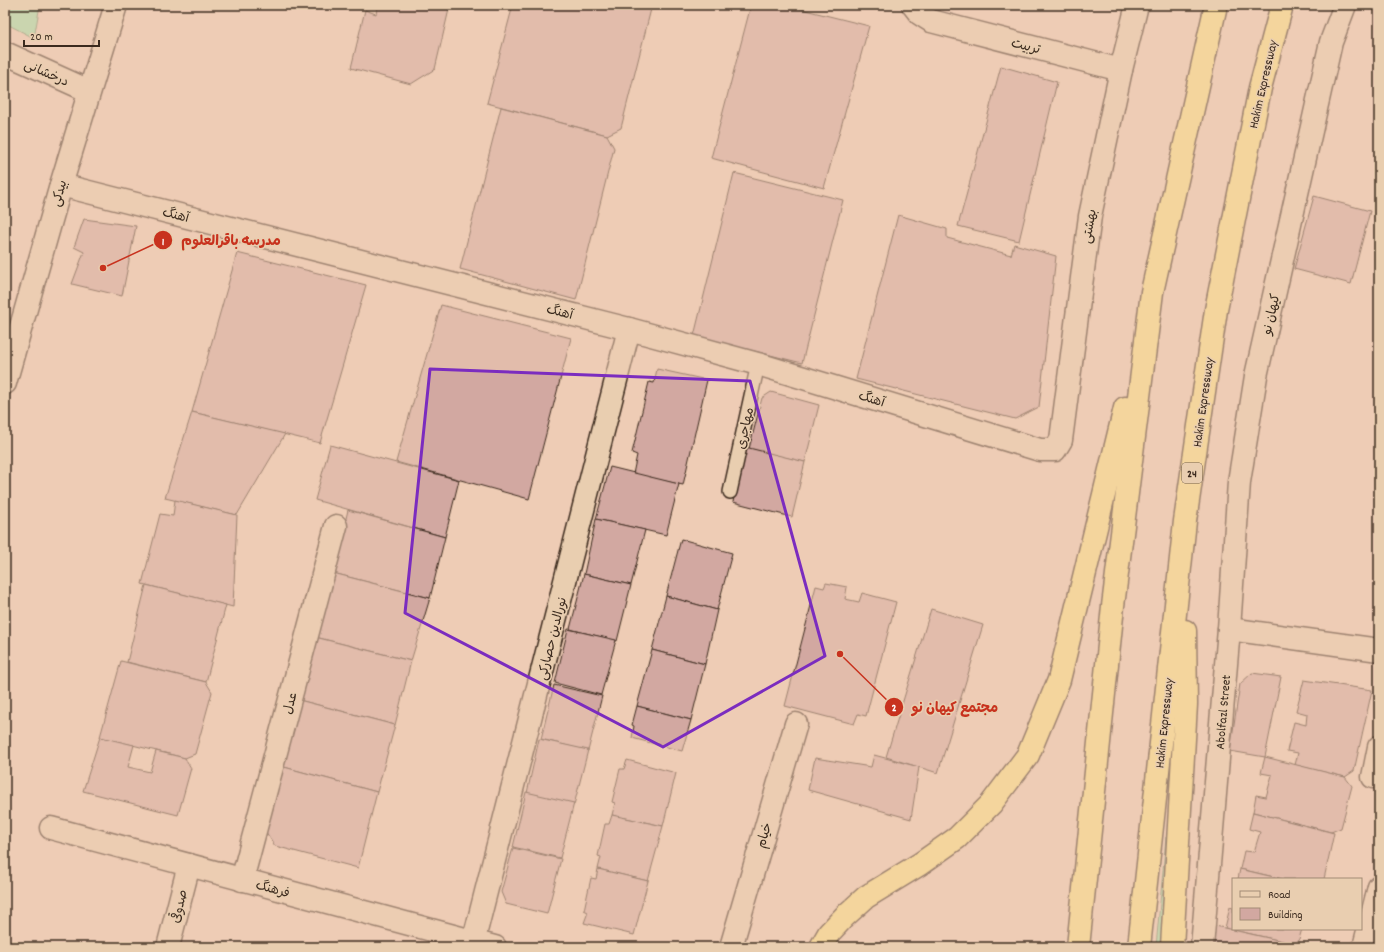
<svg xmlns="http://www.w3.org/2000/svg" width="1384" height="952" font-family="Dekko,'Playpen Sans Arabic',sans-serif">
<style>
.green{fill:#9edfa8;stroke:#6c8463}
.building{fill:#d2a8a1;stroke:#3b2a1e}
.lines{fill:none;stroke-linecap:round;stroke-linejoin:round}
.lane-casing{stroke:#3b2a1e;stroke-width:16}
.street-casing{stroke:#3b2a1e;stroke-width:25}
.secondary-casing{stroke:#3b2a1e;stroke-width:25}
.highway-casing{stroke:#3b2a1e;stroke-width:25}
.lane{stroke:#e9ceb0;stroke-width:13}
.street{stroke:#e9ceb0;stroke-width:22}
.secondary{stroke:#e9ceb0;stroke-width:22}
.highway{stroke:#fbe080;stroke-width:22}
.marked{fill:none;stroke:#7b2cbf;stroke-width:3;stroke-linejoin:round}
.labels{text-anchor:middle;stroke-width:3;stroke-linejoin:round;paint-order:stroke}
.shield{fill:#e9ceb0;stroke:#6f5b4a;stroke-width:1}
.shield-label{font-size:12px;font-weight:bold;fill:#3b2a1e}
.street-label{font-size:13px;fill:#3b2a1e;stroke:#e9ceb0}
.leader{fill:none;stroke:#c8321e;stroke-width:1.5}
.callout-dot{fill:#c8321e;stroke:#e9ceb0;stroke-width:1.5}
.mark-label{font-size:12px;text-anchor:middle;font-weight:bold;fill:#fff}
.callout-label{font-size:14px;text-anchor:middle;font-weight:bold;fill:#c8321e;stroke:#e9ceb0;stroke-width:3;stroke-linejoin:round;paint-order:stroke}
</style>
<rect width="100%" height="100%" fill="#eeccb5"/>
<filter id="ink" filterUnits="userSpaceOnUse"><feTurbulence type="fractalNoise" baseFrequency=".025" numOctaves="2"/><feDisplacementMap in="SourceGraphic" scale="8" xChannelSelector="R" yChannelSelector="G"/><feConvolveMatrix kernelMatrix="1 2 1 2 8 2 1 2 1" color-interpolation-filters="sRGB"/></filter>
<g filter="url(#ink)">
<g class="green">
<polygon points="5,5 40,5 34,38 5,23"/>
<polygon points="1166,837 1162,947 1156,947"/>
</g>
<g class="building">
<polygon points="378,5 450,5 435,69 411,84 351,68 365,10 376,14"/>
<polygon points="513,5 652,5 621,128 607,135 487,103"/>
<polygon points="751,5 785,5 869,26 824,188 711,158"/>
<polygon points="1001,66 1057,82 1019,241 958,226"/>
<polygon points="501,107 607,135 614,148 576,300 460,269"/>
<polygon points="734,173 843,200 802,363 694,336"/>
<polygon points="1314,196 1370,211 1351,284 1294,269"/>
<polygon points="898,215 947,229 947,238 1011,255 1014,244 1056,256 1039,407 1015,419 856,379"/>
<polygon points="84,219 136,226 122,296 72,284 84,252 74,247"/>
<polygon points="237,253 366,285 320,443 192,412"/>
<polygon points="441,305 571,338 529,499 396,462"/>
<polygon points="657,369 707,380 683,485 633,474 637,455 632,453 649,382 654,383"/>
<polygon points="771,392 819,405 805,462 749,449 762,398"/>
<polygon points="192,412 285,434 237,515 165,498"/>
<polygon points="330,445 459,480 445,537 315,500"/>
<polygon points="745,447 805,462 792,517 733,502"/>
<polygon points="610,467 679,484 666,535 596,519"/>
<polygon points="175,500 237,515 233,607 142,584 160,514 173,516"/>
<polygon points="348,510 445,537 430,598 333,573"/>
<polygon points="596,519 645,530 631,585 584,574"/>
<polygon points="681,539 732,553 717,610 666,596"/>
<polygon points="333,573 430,598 411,661 315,637"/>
<polygon points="584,574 631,585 617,641 570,629"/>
<polygon points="826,583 847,587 845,599 859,602 862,593 896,602 866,716 858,714 854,724 785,706 816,586 824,588"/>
<polygon points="146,585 226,605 206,682 127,662"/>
<polygon points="666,596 717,610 705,664 652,650"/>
<polygon points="931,609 983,625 938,773 886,757"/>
<polygon points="568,629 616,640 601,695 555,683"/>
<polygon points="315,637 411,661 395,725 299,700"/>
<polygon points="652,650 705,664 691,720 637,706"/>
<polygon points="121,661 206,682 212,692 195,754 185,758 100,737"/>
<polygon points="1252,673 1281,677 1265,757 1230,751 1240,684"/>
<polygon points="1304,680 1372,690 1354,771 1345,777 1295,765 1298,753 1287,751 1294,722 1306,725 1307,714 1296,711"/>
<polygon points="554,685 602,696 588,751 541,739"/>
<polygon points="299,700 395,725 377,792 284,767 282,763"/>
<polygon points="637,706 691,720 682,751 632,738 634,726 632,725"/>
<polygon points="100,737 134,745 128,767 150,772 156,751 185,758 191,768 178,815 83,791"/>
<polygon points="539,739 588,750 574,805 527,793"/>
<polygon points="874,755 919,767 911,819 808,790 815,758 871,767"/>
<polygon points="1265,757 1345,777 1352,786 1341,828 1331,832 1253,812 1256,795 1266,797 1272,775 1261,773"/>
<polygon points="627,760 676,773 663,826 612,815 615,803 612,802 620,769 624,769"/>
<polygon points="284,767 377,792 358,868 275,846 266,832"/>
<polygon points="526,792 574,803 560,858 513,847"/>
<polygon points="1253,812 1334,833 1324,879 1283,879 1240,869 1244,851 1254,852 1260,832 1249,829"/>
<polygon points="612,815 663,826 648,881 598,869 601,857 598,856 605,824 609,824"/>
<polygon points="513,848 561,859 547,914 506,904 501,892"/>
<polygon points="598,869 648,881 634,935 584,923 588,912 584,910 591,878 596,879"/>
<polygon points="1240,869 1282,879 1238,879"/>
<polygon points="1230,907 1233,908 1233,929 1302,929 1299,939 1295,944 1225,928"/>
<polygon points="1211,925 1295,944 1298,947 1209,947"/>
</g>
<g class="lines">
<g class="lane-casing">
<polyline id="lane" points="730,492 758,364"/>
</g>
<g class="street-casing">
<g id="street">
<polyline points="913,5 920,14 931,21 1121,70"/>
<polyline points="5,53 89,91"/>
<polyline points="61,185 629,329 758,364 1040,450 1055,450 1061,440 1090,216 1121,70 1137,5"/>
<polyline points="5,383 61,185 116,5"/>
<polyline points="1373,777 1379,747"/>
<polyline points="51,828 495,947"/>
<polyline points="242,880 336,526"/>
<polyline points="168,947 189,865"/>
<polyline points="472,947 629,329"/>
<polyline points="731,947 796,724"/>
<polyline points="1202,947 1229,629 1239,482 1256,376 1331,42 1345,5"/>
<polyline points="1364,947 1379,887"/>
</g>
</g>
<g class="secondary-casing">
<polyline id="secondary" points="1229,629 1379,650"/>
</g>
<g class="highway-casing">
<g id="highway">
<polyline points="821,947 829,933 845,916 866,897 920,864 957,838 991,804 1028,755 1059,680 1125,408"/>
<polyline points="1078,947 1113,606 1152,292 1216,5"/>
<polyline points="1139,947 1185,521 1216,310 1260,88 1282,5"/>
<polyline points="1172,947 1186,704 1185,631"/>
</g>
</g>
<use href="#lane" class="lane"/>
<use href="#street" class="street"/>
<use href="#secondary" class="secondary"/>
<use href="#highway" class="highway"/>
</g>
</g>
<path d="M0 0H1384V952H0ZM 430,369 L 750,381 L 825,656 L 663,747 L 405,613 Z" fill="#eeccb5" fill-opacity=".55" fill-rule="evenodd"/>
<path class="marked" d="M 430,369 L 750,381 L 825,656 L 663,747 L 405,613 Z"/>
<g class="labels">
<rect class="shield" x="1182" y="463" width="20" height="20" rx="3"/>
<g class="shield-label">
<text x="1192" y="477">24</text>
</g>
<g class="street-label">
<text transform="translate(1026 45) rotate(14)" y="5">تربیت</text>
<text transform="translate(47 72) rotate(24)" y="5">درخشانی</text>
<text transform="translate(1262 84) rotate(-77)" y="5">Hakim Expressway</text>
<text transform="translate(58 193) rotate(-74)" y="5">بیدکی</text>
<text transform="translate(176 214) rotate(14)" y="5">آهنگ</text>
<text transform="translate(1088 226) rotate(-80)" y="5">بهشتی</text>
<text transform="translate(560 311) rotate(14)" y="5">آهنگ</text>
<text transform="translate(1270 314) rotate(-77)" y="5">کیهان نو</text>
<text transform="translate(872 398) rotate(17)" y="5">آهنگ</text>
<text transform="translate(1202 402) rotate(-82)" y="5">Hakim Expressway</text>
<text transform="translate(744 428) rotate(-78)" y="5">مهاجری</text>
<text transform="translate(551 638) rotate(-76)" y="5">نورالدین حصارکی</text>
<text transform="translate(289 703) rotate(-75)" y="5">عدل</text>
<text transform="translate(1222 712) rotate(-85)" y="5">Abolfazl Street</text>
<text transform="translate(1163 723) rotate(-84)" y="5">Hakim Expressway</text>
<text transform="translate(763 835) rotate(-74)" y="5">خیام</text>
<text transform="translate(273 888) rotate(15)" y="5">فرهنگ</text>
<text transform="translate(178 906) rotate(-76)" y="5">صدوقی</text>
</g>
</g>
<path class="leader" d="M103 268L163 240M840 654L894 707"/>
<g class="callout-dot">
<circle cx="103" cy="268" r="4"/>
<circle cx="840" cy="654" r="4"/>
<circle cx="163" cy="240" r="10"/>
<circle cx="894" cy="707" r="10"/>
</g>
<g class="mark-label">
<text x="163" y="245">1</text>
<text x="894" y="711">2</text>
</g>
<g class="callout-label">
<text x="231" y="245">مدرسه باقرالعلوم</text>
<text x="955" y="712">مجتمع کیهان نو</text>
</g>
<rect width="1384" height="952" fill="none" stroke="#e9ceb0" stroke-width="20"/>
<rect x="10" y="10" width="1364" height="932" fill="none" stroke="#3b2a1e" stroke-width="1.5" filter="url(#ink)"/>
<rect x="1232" y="878" width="130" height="52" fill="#e9ceb0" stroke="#a38c76"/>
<rect x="1240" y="891" width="20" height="6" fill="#e9ceb0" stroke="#a38c76"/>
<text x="1268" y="898" font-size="12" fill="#3b2a1e">Road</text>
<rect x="1240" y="908" width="20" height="12" fill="#d2a8a1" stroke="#a38c76"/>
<text x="1268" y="918" font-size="12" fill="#3b2a1e">Building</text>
<path d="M24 40v6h75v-6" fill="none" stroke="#3b2a1e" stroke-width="2"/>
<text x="30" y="40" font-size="12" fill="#3b2a1e" stroke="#e9ceb0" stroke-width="3" paint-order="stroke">20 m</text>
</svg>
